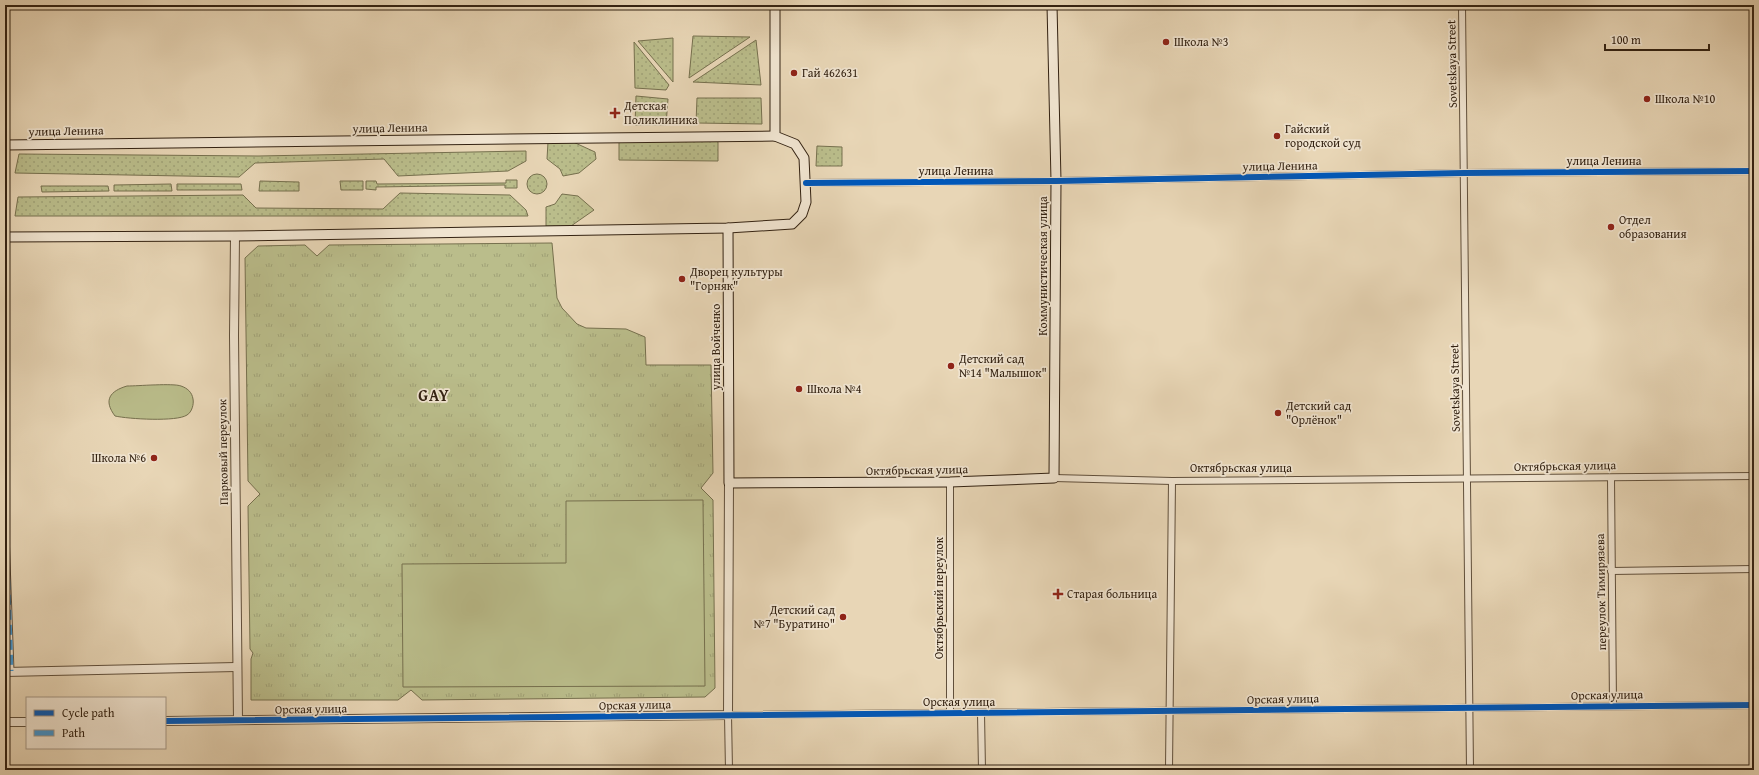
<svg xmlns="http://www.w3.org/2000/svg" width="1759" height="775" font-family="'Gentium Book Plus',serif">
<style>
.grass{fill:url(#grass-dots);stroke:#76704e}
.park{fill:url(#park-tufts);stroke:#76704e}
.pitch{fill:#babd8b;stroke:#76704e}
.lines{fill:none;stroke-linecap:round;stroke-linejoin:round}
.pedestrian-casing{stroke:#604f3b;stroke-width:7}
.minor-casing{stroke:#604f3b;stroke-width:8}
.tertiary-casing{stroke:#604f3b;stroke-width:10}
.secondary-casing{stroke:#332212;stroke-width:11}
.pedestrian{stroke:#f0e4d0;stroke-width:5}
.minor{stroke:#f0e4d0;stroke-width:6}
.tertiary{stroke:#f0e4d0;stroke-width:8}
.secondary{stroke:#f0e4d0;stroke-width:9}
.quiet{stroke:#3d95d3;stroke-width:5;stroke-dasharray:10 5;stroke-linecap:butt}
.cycleway-casing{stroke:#f0e4d0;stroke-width:8}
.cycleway{stroke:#0057b8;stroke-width:6}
.poi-dot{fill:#8f2418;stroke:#f0e4d0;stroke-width:1.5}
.labels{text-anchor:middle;stroke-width:3.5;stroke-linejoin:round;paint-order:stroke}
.poi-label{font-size:12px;fill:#332212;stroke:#f0e4d0;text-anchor:start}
.street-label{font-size:12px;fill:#332212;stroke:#f0e4d0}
.district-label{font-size:16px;font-weight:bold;letter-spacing:1px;fill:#332212;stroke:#f0e4d0}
</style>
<defs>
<pattern id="grass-dots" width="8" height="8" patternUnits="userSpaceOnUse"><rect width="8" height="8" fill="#babd8b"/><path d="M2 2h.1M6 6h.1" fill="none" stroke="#a0a277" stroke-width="1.8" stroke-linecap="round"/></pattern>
<pattern id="park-tufts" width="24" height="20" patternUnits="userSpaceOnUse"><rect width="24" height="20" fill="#babd8b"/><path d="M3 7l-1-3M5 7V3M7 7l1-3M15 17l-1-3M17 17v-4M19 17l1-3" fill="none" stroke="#a0a277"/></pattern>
</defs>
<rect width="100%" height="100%" fill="#e8d6b6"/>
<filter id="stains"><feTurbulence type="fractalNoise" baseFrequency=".005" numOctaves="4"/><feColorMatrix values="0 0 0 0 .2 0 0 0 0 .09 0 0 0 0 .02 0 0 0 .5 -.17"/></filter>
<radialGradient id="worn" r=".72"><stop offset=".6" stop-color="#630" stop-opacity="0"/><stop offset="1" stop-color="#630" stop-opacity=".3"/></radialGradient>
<g class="grass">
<polygon points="693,36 750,37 689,78"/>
<polygon points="673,38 673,82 638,41"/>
<polygon points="756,40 761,85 693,82"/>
<polygon points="634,42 669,85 666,90 635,88"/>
<polygon points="636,96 668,99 666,125 635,125"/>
<polygon points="697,98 761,98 762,124 696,123"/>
<polygon points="571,141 595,152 596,159 579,173 563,176 560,169 547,159 548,142"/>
<polygon points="718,141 718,161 619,160 619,142"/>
<polygon points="817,146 842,147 842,166 816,166"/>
<polygon points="526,151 526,161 508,171 398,176 384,159 255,163 239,177 15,173 19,154 258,156"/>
<circle cx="537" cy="184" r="10"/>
<polygon points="506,180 517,180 517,188 505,188 505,185 376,187 376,190 366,189 366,181 376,181 377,184 506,183"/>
<polygon points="260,181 299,182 299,191 259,191"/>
<polygon points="340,181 363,181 363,190 341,190"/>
<polygon points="171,184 172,191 114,191 114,185"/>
<polygon points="177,184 241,184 242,190 177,190"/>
<polygon points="41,186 108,186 109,191 42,192"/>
<polygon points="400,193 510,195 526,210 528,216 15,216 18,197 243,195 256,208 383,209"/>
<polygon points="562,194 578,196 594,210 571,226 546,226 546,207 555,204"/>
</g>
<polygon class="park" points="552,243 557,298 562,308 577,324 586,328 626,329 645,337 646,365 711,365 713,473 701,488 713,500 715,688 705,697 422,700 411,690 398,700 251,700 251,659 253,653 250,649 248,506 260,494 248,481 245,258 258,246 305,245 317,256 329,245"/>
<g class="pitch">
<path d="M 127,386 C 138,386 173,383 181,386 C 187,388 192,392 193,399 C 194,404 192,412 187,415 C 177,422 128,419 115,416 C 103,400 110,391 127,386 Z"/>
<polygon points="703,500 705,686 403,687 402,564 566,563 566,501"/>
</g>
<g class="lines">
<g class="pedestrian-casing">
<polyline id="pedestrian" points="5,505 11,671"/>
</g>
<g class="minor-casing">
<g id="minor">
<polyline points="1462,5 1470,770"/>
<polyline points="806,183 1056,181 1464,173 1754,171"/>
<polyline points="1054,478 1172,481 1754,476"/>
<polyline points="1611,478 1613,706"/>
<polyline points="950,482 950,713"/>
<polyline points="1611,571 1754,569"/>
<polyline points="981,713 982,770"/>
<polyline points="729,770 728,715 1754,705"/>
<polyline points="1169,770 1172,481"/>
</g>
</g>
<g class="tertiary-casing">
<g id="tertiary">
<polyline points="235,236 234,336 238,720"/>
<polyline points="5,672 236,667"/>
<polyline points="165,721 728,715 729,483"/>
<polyline points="5,722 27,722"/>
</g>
</g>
<g class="secondary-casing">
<g id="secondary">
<polyline points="5,145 775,136"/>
<polyline points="728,228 729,483 950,482 1054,478 1056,181 1052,5"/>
<polyline points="5,237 235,236 728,228 792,224 802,214 806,202 804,158 795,144 775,136 775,5"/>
</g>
</g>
<use href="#pedestrian" class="pedestrian"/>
<use href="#minor" class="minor"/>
<use href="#tertiary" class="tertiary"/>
<use href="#secondary" class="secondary"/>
<polyline class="quiet" points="5,505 11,671"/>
<g class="cycleway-casing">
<g id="cycleway">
<polyline points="806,183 1056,181 1464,173 1754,171"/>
<polyline points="165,721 1754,705"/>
</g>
</g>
<use href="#cycleway" class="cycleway"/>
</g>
<g class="poi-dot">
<circle cx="1166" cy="42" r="4"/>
<circle cx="794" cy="73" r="4"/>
<circle cx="1647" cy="99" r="4"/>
<path d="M613 107h4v4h4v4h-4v4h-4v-4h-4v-4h4z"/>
<circle cx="1277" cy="136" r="4"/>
<circle cx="1611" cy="227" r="4"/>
<circle cx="682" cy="279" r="4"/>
<circle cx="951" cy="366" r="4"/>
<circle cx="799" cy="389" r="4"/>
<circle cx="1278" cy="413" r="4"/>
<circle cx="154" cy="458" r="4"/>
<path d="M1056 588h4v4h4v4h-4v4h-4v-4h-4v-4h4z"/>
<circle cx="843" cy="617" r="4"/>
</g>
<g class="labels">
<g class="poi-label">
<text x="1174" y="46">Школа №3</text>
<text x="802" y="77">Гай 462631</text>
<text x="1655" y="103">Школа №10</text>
<text x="624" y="110">Детская<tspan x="624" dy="14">Поликлиника</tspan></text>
<text x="1285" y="133">Гайский<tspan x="1285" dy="14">городской суд</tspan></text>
<text x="1619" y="224">Отдел<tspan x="1619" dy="14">образования</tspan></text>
<text x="690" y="276">Дворец культуры<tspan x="690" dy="14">"Горняк"</tspan></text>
<text x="959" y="363">Детский сад<tspan x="959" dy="14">№14 "Малышок"</tspan></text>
<text x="807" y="393">Школа №4</text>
<text x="1286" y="410">Детский сад<tspan x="1286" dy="14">"Орлёнок"</tspan></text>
<text x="146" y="462" text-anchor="end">Школа №6</text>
<text x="1067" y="598">Старая больница</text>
<text x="835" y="614" text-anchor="end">Детский сад<tspan x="835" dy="14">№7 "Буратино"</tspan></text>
</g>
<g class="street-label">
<text transform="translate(1452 64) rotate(-91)" y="4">Sovetskaya Street</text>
<text transform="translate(390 128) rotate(-1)" y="4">улица Ленина</text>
<text transform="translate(66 131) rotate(-1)" y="4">улица Ленина</text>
<text x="1604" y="165">улица Ленина</text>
<text transform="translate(1280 166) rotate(-1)" y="4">улица Ленина</text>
<text x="956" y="175">улица Ленина</text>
<text transform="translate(1043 266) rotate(-90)" y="4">Коммунистическая улица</text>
<text transform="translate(716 347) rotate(-90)" y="4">улица Войченко</text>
<text transform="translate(1455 388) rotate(-91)" y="4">Sovetskaya Street</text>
<text transform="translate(223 452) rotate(-91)" y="4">Парковый переулок</text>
<text transform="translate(1565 466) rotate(-1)" y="4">Октябрьская улица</text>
<text x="1241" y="472">Октябрьская улица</text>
<text transform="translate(917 470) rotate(-1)" y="4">Октябрьская улица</text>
<text transform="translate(1601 592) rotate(-91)" y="4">переулок Тимирязева</text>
<text transform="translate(939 598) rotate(-90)" y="4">Октябрьский переулок</text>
<text transform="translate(1607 695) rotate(-1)" y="4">Орская улица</text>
<text transform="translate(1283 699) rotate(-1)" y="4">Орская улица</text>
<text x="959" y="706">Орская улица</text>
<text transform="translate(635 705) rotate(-1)" y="4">Орская улица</text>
<text transform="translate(311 709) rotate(-1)" y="4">Орская улица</text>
</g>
<g class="district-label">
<text x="434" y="401">GAY</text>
</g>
</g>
<rect width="1759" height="775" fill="none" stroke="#e8d6b6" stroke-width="20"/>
<rect x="6" y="6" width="1747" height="763" fill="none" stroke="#332212" stroke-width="2"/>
<rect x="10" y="10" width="1739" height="755" fill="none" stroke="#332212"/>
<rect x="26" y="697" width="140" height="52" fill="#f0e4d0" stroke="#a49684"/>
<rect x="34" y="710" width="20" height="6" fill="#0057b8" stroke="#a49684"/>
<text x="62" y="717" font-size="12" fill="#332212">Cycle path</text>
<rect x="34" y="730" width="20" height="6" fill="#3d95d3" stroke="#a49684"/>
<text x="62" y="737" font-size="12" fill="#332212">Path</text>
<path d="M1605 44v6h104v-6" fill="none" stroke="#332212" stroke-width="2"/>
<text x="1611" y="44" font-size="12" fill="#332212" stroke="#f0e4d0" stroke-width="3" paint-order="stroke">100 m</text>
<rect width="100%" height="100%" filter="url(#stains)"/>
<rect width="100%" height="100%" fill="url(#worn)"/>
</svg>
